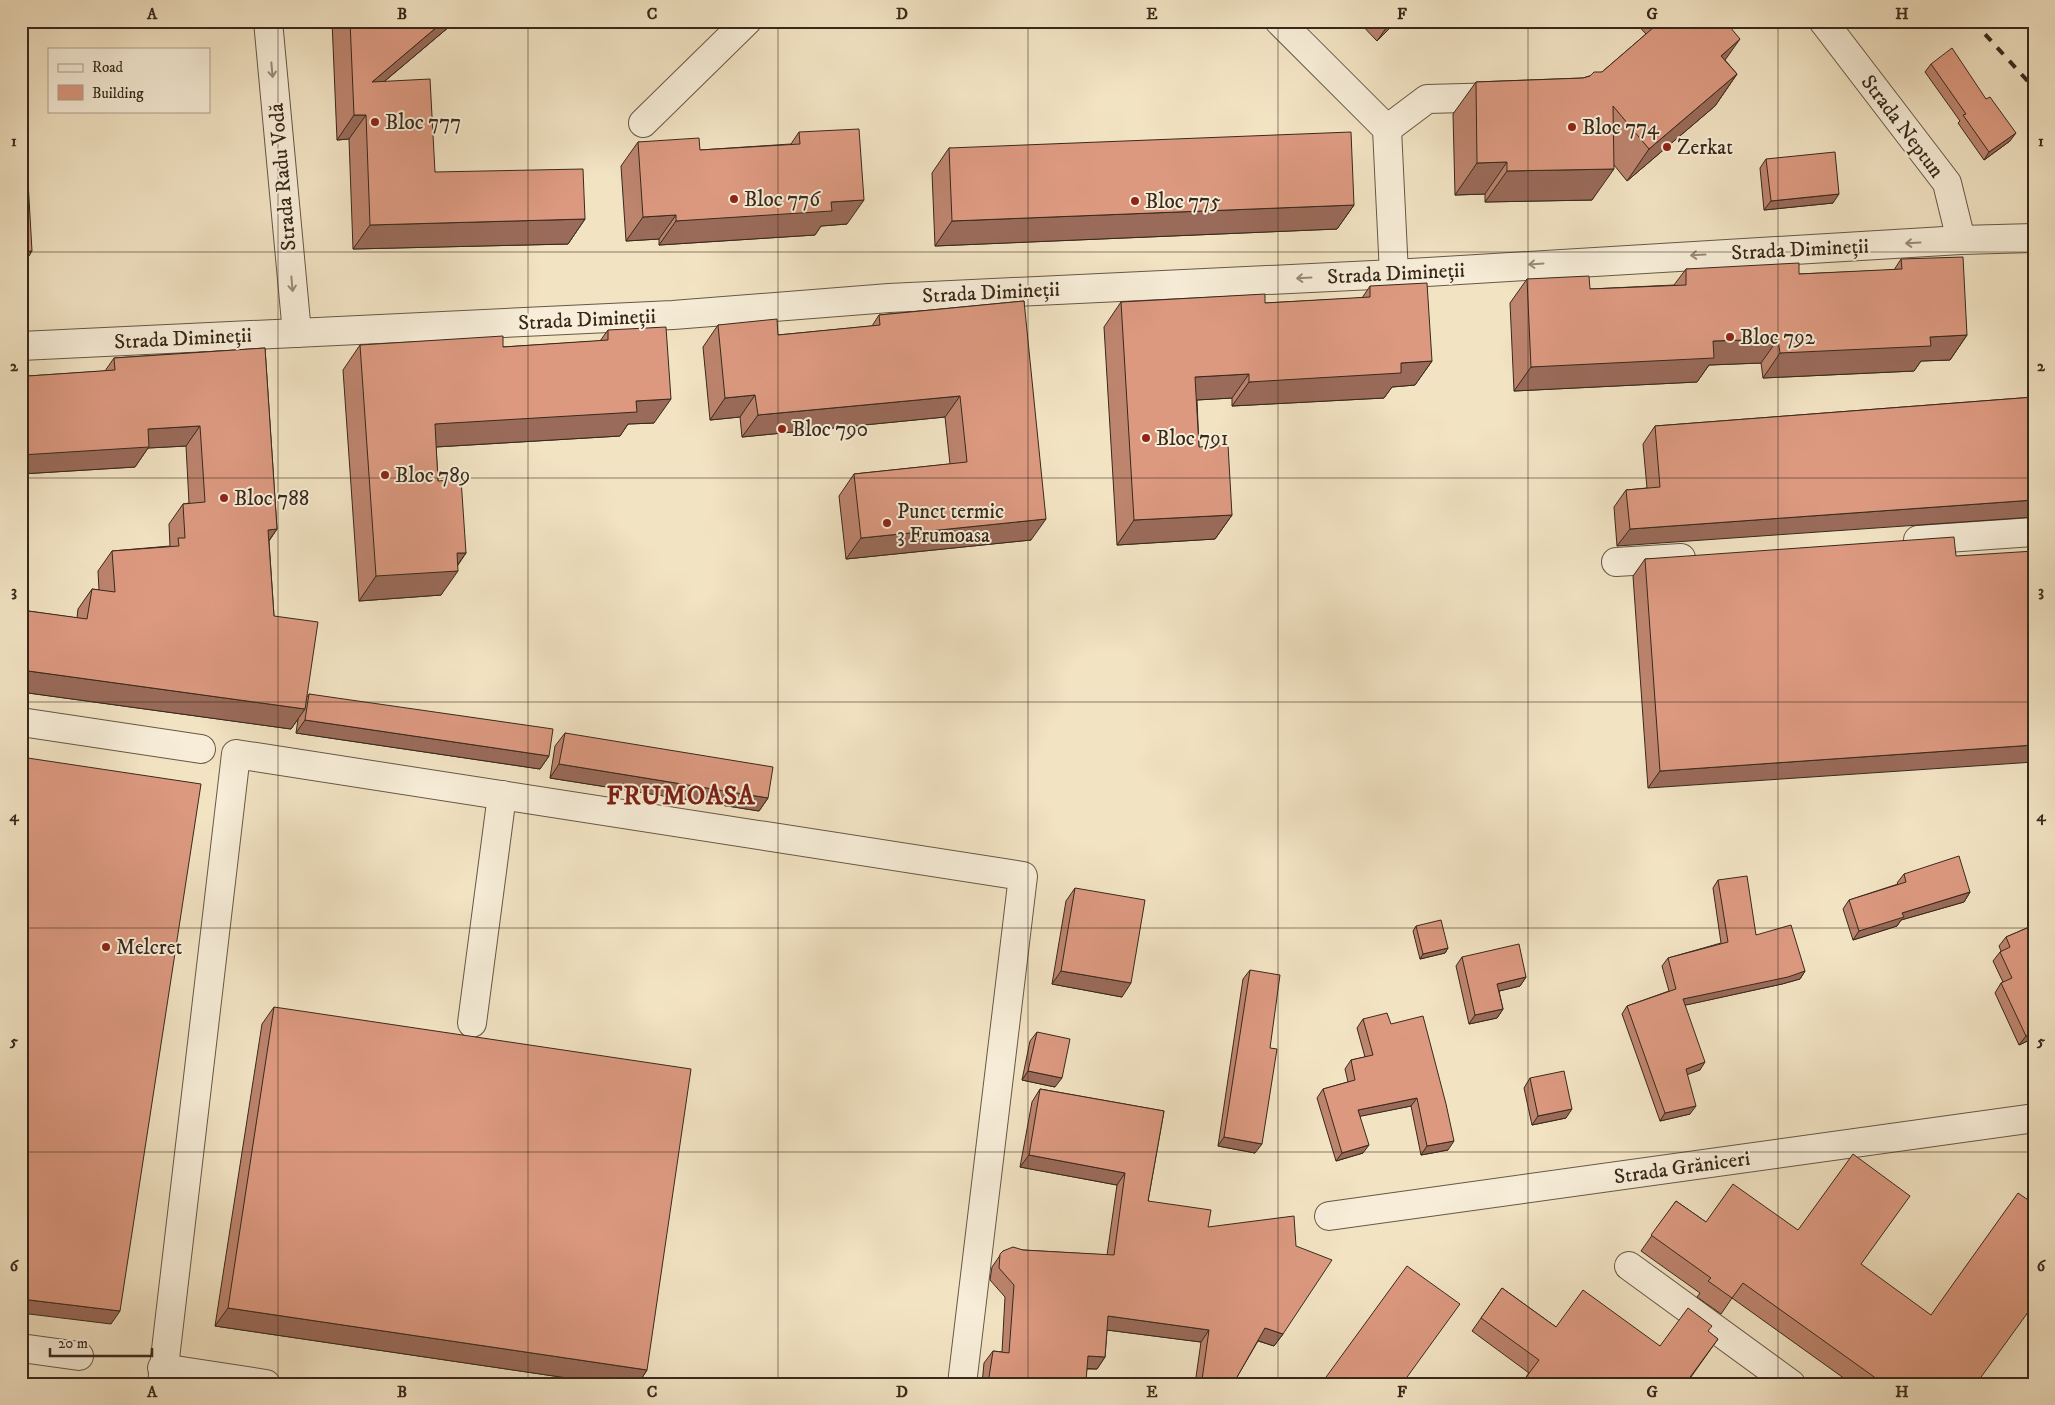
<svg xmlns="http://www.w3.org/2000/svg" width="2055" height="1405" font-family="'IM FELL DW Pica',serif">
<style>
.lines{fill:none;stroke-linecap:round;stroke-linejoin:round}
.minor-casing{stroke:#665845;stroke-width:30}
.minor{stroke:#f7edd8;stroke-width:28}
.rail{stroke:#38291b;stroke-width:4;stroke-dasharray:9 9;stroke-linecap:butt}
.wall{fill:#bd846e;stroke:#38291b}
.shaded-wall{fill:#9a6b5a;stroke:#38291b}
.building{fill:#dc9980;stroke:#38291b}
.oneway{stroke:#988b7a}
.grid{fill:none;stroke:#38291b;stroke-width:1;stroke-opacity:0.55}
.poi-dot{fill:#8f2418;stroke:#f7edd8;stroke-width:2}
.labels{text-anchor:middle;stroke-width:4;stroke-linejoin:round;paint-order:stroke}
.poi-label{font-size:21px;fill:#38291b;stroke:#f7edd8;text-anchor:start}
.street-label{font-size:21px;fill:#38291b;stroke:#f7edd8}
.district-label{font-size:26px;font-weight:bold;letter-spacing:1px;fill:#7a1f14;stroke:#f7edd8}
.neatline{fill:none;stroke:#38291b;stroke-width:2}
.grid-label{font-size:16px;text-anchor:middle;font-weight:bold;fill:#38291b}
</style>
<rect width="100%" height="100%" fill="#f2e3c3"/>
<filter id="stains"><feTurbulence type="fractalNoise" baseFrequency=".004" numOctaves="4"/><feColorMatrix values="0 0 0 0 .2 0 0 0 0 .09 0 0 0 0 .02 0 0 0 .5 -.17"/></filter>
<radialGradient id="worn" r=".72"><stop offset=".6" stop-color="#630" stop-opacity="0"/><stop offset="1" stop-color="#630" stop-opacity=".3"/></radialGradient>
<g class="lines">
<g class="minor-casing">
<g id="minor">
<polyline points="268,21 297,333"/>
<polyline points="1279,21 1387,129 1394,274"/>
<polyline points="1823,21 1947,183 1961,240"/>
<polyline points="643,123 747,21"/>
<polyline points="1387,129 1427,99 1501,97"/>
<polyline points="21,346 673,315 889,298 1394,274 1961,240 2034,238"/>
<polyline points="1918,540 2034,532"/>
<polyline points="1616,562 1681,558"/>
<polyline points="21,722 201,749"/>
<polyline points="472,1023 502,795"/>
<polyline points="1329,1216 2034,1118"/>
<polyline points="1629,1266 1791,1384"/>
<polyline points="21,1348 79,1356"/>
<polyline points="162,1368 266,1384"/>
<polyline points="162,1384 236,754 1023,876 962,1384"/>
</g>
</g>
<use href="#minor" class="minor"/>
<polyline class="rail" points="1973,21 2034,88"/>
</g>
<g class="wall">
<polygon points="332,21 456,21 385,81 435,172 585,219 568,244 353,249 349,139 337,140"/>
<polygon points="1358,21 1397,21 1377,41"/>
<polygon points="1634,21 1725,21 1725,60 1737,74 1715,106 1627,181 1614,165 1592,200 1485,202 1485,194 1455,195 1453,114 1476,82 1583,78 1602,72 1646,34"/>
<polygon points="1931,64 1986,99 2010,141 1984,160 1958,123 1960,121 1925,72"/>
<polygon points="799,132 847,224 821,226 815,235 659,245 659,239 626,241 621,166 638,142 700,150 791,144"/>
<polygon points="949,148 1354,205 1337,229 935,246 932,173"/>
<polygon points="1766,159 1833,203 1764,210 1760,168"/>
<polygon points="1901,259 1967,335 1950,360 1921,361 1914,371 1763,378 1761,363 1709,365 1697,382 1514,391 1510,303 1527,279 1590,289 1674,285 1686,269 1799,274 1894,270"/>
<polygon points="1370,286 1432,361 1415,385 1392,387 1384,398 1232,406 1232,398 1197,400 1199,447 1232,515 1215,539 1117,545 1104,327 1121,302 1265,303 1362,298"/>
<polygon points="1024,301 1031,540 846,559 839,496 854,474 950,464 945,417 742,437 740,417 710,420 703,347 718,325 778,335 872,326 879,315"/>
<polygon points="2034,315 2034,332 2028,323"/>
<polygon points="608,330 654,423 628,424 620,436 436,447 438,481 466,553 458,565 441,595 359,601 343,370 360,345 503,347 600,341"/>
<polygon points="265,348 277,529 269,541 274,616 307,697 309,694 549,756 540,769 296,733 298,719 291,729 21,692 21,610 77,618 78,609 92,589 99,590 98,571 112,551 170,546 169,524 183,504 189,503 186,446 148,448 135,467 21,474 21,384 22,384 28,376 105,371 114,358"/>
<polygon points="2034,397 1617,546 1614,507 1626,490 1647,488 1643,444 1655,426"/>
<polygon points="1956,556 1648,788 1633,576 1645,559"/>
<polygon points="565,733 768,798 759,811 550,778 555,746"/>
<polygon points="1904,874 1970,892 1964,902 1901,920 1897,926 1853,940 1843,909 1849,900 1898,884 1897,883"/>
<polygon points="1718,880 1756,935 1805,971 1800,979 1782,984 1685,1005 1700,1070 1687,1074 1690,1114 1660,1121 1622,1014 1627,1006 1669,991 1662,966 1668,958 1721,943 1713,888"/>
<polygon points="1075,888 1122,997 1052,984 1066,901"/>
<polygon points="2034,925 2034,1038 2019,1045 1995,993 2001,983 2003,982 1993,961 2000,952 2001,951 1999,946 2006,937"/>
<polygon points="1416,926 1448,948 1445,953 1420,959 1413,931"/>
<polygon points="1462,957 1526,977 1520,986 1499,991 1503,1009 1497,1018 1469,1024 1456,966"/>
<polygon points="1250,970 1255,1153 1218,1146 1243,979"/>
<polygon points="274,1007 647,1370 638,1384 608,1384 215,1326 262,1024"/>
<polygon points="1363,1019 1391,1024 1448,1150 1421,1155 1411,1106 1360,1116 1363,1153 1336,1161 1317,1098 1323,1089 1348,1082 1345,1069 1351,1060 1365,1057 1357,1028"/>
<polygon points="1037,1032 1055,1087 1022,1080 1030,1041"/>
<polygon points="1530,1078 1566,1118 1532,1125 1524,1088"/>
<polygon points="1040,1089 1164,1111 1148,1201 1208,1227 1283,1334 1274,1346 1258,1341 1233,1384 1195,1384 1201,1342 1107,1330 1105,1357 1097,1369 1087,1369 1084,1384 982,1384 984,1363 993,1351 1002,1352 1005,1297 990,1280 992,1267 1003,1251 1023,1250 1107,1255 1117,1185 1020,1167 1032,1102"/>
<polygon points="1676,1201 1706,1222 1798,1230 1861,1264 1977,1384 1852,1384 1732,1298 1721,1314 1697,1297 1700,1293 1641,1251"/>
<polygon points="1502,1288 1556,1327 1660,1346 1708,1332 1718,1339 1686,1384 1521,1384 1529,1373 1472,1331"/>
</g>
<g class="shaded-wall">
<polygon points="444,21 456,21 355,106 372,82"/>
<polygon points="1391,21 1397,21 1377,41"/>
<polygon points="1740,39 1718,70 1721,56"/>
<polygon points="1737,74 1715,106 1627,181 1649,149"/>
<polygon points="354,115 366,115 349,139 337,140"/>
<polygon points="2016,133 2010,141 1984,160 1989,152"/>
<polygon points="1507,162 1485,194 1455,195 1477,163"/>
<polygon points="1614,169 1592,200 1485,202 1507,171"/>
<polygon points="1839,194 1833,203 1764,210 1771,201"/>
<polygon points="864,200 847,224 821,226 815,235 659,245 676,221 831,202"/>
<polygon points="1354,205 1337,229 935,246 952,221"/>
<polygon points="676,215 659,239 626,241 643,217"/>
<polygon points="585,219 568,244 353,249 370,225"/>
<polygon points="32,251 29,256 21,256 21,252"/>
<polygon points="1967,335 1950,360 1921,361 1914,371 1763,378 1780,353 1930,337"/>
<polygon points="1778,339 1761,363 1709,365 1697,382 1514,391 1531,367 1713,341"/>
<polygon points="1432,361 1415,385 1392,387 1384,398 1232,406 1249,382 1401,363"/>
<polygon points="1249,374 1232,398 1178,401 1195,377"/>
<polygon points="755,395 740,417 710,420 725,398"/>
<polygon points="960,396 945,417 742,437 758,415"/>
<polygon points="671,399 654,423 628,424 620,436 418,448 435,424 636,401"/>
<polygon points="200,426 186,446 148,448 135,467 21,474 21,455 148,429"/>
<polygon points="2034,500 2034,517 1617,546 1630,529"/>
<polygon points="1232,515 1215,539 1117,545 1134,520"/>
<polygon points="1046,519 1031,540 846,559 861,538"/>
<polygon points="277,529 263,549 268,530"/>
<polygon points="457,553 466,553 453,571 458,571 441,595 359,601 376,576"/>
<polygon points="21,670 305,709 291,729 21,692"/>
<polygon points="305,720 549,756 540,769 296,733"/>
<polygon points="2034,745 2034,762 1648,788 1660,771"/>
<polygon points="559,764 768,798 759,811 550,778"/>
<polygon points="1970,892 1964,902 1901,920 1897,926 1853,940 1859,931 1902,913"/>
<polygon points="1448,948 1445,953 1420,959 1423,954"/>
<polygon points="1061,971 1131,983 1122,997 1052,984"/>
<polygon points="1805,971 1800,979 1782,984 1677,1007 1683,999"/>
<polygon points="1526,977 1520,986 1491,993 1497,984"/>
<polygon points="1503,1009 1497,1018 1469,1024 1475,1015"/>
<polygon points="2034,1032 2034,1038 2019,1045 2026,1036"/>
<polygon points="1705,1062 1700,1070 1681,1077 1686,1069"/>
<polygon points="1028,1071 1062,1078 1055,1087 1022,1080"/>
<polygon points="1417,1098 1411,1106 1352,1118 1358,1110"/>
<polygon points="1696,1106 1690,1114 1660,1121 1665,1113"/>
<polygon points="1572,1109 1566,1118 1532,1125 1538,1116"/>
<polygon points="1224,1137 1262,1144 1255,1153 1218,1146"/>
<polygon points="1454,1141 1448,1150 1421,1155 1427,1146"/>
<polygon points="1369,1145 1363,1153 1336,1161 1342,1153"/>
<polygon points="1029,1155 1125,1173 1117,1185 1020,1167"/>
<polygon points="21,1299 120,1311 111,1324 21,1313"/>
<polygon points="228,1308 647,1370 638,1384 608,1384 215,1326"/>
<polygon points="1108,1316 1209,1330 1201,1342 1099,1329"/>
<polygon points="1265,1328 1283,1334 1274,1346 1256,1340"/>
<polygon points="1088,1356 1105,1357 1097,1369 1080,1368"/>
<polygon points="1057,1378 1086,1381 1084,1384 1053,1384"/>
<polygon points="1202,1380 1215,1384 1199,1384"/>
</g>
<g class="building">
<polygon points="350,21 444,21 372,82 430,79 435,172 583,169 585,219 370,225 366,115 354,115"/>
<polygon points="1661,21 1725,21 1740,39 1721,56 1737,74 1649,149 1613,106 1614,169 1507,171 1507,162 1477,163 1476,82 1583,78 1590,76 1594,72 1602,72"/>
<polygon points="1952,48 1986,99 1990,97 2016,133 1989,152 1963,115 1966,114 1931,64"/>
<polygon points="21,59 32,251 21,252"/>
<polygon points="859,129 864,200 831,202 832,211 676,221 676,215 643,217 638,142 699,138 700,150 800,144 799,132"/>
<polygon points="1351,132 1354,205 952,221 949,148"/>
<polygon points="1835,152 1839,194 1771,201 1766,159"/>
<polygon points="1963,257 1967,335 1930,337 1931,346 1780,353 1778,339 1713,341 1714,358 1531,367 1527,279 1589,276 1590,289 1686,285 1686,269 1799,263 1799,274 1902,269 1901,259"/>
<polygon points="1427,283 1432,361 1401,363 1401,373 1249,382 1249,374 1195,377 1199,447 1228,445 1232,515 1134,520 1121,302 1265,294 1265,303 1370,297 1370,286"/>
<polygon points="1024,301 1046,519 861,538 854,474 967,462 960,396 758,415 755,395 725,398 718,325 777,319 778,335 880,325 879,315"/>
<polygon points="666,327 671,399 636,401 637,412 435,424 438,481 461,479 466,553 457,553 458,571 376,576 360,345 503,336 503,347 608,340 608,330"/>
<polygon points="265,348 277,529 268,530 274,616 318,622 305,709 21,670 21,610 87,619 92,589 115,592 112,551 179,546 178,538 185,538 183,504 205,502 200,426 148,429 149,447 21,455 21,384 28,383 28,376 115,370 114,358"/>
<polygon points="2034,397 2034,500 1630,529 1626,490 1660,487 1655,426"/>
<polygon points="1954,537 1956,556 2034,551 2034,745 1660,771 1645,559"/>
<polygon points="309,694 553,729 549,756 305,720"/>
<polygon points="565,733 773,767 768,798 559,764"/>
<polygon points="21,757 201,784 120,1311 21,1299"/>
<polygon points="1959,856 1970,892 1902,913 1904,917 1859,931 1849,900 1906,882 1904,874"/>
<polygon points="1747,876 1756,935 1791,925 1805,971 1788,977 1683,999 1705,1062 1686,1069 1696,1106 1665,1113 1627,1006 1676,989 1668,958 1728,942 1718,880"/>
<polygon points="1075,888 1145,900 1131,983 1061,971"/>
<polygon points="1441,920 1448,948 1423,954 1416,926"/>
<polygon points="2034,925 2034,1032 2026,1036 2001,983 2012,978 2000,952 2010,947 2006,937"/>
<polygon points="1519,944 1526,977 1497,984 1503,1009 1475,1015 1462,957"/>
<polygon points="1250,970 1280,975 1270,1048 1277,1049 1262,1144 1224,1137"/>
<polygon points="274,1007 691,1069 647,1370 228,1308"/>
<polygon points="1387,1013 1391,1024 1423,1016 1446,1104 1454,1141 1427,1146 1417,1098 1358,1110 1369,1145 1342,1153 1323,1089 1355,1080 1351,1060 1373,1055 1363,1019"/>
<polygon points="1037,1032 1070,1039 1062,1078 1028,1071"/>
<polygon points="1564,1071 1572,1109 1538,1116 1530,1078"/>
<polygon points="1040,1089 1164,1111 1148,1201 1211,1210 1208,1227 1294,1216 1296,1246 1332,1260 1283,1334 1265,1328 1233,1384 1215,1384 1202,1380 1209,1330 1108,1316 1105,1357 1088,1356 1086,1381 1057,1378 1056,1384 988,1384 993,1351 1009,1353 1014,1285 999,1268 1000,1254 1003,1251 1013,1247 1023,1250 1114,1255 1125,1173 1029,1155"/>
<polygon points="1853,1154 1910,1196 1861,1264 1931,1315 2018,1193 2034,1204 2034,1304 1976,1384 1884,1384 1743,1283 1732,1298 1708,1281 1711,1278 1651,1235 1676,1201 1706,1222 1733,1184 1798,1230"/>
<polygon points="1407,1266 1460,1304 1402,1384 1321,1384"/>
<polygon points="1502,1288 1556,1327 1583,1290 1660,1346 1688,1308 1712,1326 1708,1331 1718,1339 1685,1384 1521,1384 1539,1360 1481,1318"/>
</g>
<defs><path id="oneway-shaft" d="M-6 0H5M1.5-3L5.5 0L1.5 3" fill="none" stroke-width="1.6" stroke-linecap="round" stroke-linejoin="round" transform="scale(1.25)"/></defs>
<g class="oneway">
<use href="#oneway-shaft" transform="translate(272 70) rotate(85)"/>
<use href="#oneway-shaft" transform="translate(1913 243) rotate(177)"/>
<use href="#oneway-shaft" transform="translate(1698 255) rotate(177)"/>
<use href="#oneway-shaft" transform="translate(1536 264) rotate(176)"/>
<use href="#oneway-shaft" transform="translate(1304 278) rotate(177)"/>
<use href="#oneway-shaft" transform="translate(292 284) rotate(85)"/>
</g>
<path class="grid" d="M 278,21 L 278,1384M 528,21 L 528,1384M 778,21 L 778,1384M 1028,21 L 1028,1384M 1278,21 L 1278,1384M 1528,21 L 1528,1384M 1778,21 L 1778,1384M 21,252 L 2034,252M 21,478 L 2034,478M 21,702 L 2034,702M 21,928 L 2034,928M 21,1152 L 2034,1152"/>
<g class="poi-dot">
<circle cx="375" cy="122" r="5"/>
<circle cx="1572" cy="127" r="5"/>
<circle cx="1667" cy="147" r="5"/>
<circle cx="734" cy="199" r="5"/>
<circle cx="1135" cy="201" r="5"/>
<circle cx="1730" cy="337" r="5"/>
<circle cx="782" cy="429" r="5"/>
<circle cx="1146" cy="438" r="5"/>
<circle cx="385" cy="475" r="5"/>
<circle cx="224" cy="498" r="5"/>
<circle cx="887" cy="523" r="5"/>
<circle cx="106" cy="947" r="5"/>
</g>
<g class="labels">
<g class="poi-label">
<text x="385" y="129">Bloc 777</text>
<text x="1582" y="134">Bloc 774</text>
<text x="1677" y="154">Zerkat</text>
<text x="744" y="206">Bloc 776</text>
<text x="1145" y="208">Bloc 775</text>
<text x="1740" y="344">Bloc 792</text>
<text x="792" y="436">Bloc 790</text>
<text x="1156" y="445">Bloc 791</text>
<text x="395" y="482">Bloc 789</text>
<text x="234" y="505">Bloc 788</text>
<text x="897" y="518">Punct termic<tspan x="897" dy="24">3 Frumoasa</tspan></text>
<text x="116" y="954">Melcret</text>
</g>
<g class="street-label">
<text transform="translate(1903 126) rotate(53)" y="7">Strada Neptun</text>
<text transform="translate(282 177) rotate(-95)" y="7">Strada Radu Vodă</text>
<text transform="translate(1800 249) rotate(-3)" y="7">Strada Dimineții</text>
<text transform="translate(1396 273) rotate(-3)" y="7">Strada Dimineții</text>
<text transform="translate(991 292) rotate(-3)" y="7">Strada Dimineții</text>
<text transform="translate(587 319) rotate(-3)" y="7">Strada Dimineții</text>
<text transform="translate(183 338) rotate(-3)" y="7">Strada Dimineții</text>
<text transform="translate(1682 1167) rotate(-8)" y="7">Strada Grăniceri</text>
</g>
<g class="district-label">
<text x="681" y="804">FRUMOASA</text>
</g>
</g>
<rect width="2055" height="1405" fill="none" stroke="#f2e3c3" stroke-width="55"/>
<rect x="48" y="48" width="162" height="65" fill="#f7edd8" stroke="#ab9f8c"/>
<rect x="58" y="64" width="25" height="8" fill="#f7edd8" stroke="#ab9f8c"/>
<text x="92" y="72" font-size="15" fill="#38291b">Road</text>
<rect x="58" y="85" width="25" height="15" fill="#dc9980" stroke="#ab9f8c"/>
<text x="92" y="98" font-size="15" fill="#38291b">Building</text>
<path d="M50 1348v8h102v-8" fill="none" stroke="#38291b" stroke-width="2.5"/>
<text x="58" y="1348" font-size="15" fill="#38291b" stroke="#f7edd8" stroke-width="4" paint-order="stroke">20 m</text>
<rect x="28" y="28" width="2000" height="1350" class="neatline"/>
<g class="grid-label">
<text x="152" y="19">A</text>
<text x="402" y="19">B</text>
<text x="652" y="19">C</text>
<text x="902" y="19">D</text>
<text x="1152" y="19">E</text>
<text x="1402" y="19">F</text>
<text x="1652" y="19">G</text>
<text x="1902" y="19">H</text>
<text x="14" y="146">1</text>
<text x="2041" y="146">1</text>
<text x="14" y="371">2</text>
<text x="2041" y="371">2</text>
<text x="14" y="596">3</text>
<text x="2041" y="596">3</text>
<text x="14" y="821">4</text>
<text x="2041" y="821">4</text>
<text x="14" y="1046">5</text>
<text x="2041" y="1046">5</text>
<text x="14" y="1271">6</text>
<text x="2041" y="1271">6</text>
<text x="152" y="1397">A</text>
<text x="402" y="1397">B</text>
<text x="652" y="1397">C</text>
<text x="902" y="1397">D</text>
<text x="1152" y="1397">E</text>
<text x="1402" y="1397">F</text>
<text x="1652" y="1397">G</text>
<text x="1902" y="1397">H</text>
</g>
<rect width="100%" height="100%" filter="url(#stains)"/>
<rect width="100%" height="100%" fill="url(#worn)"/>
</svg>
